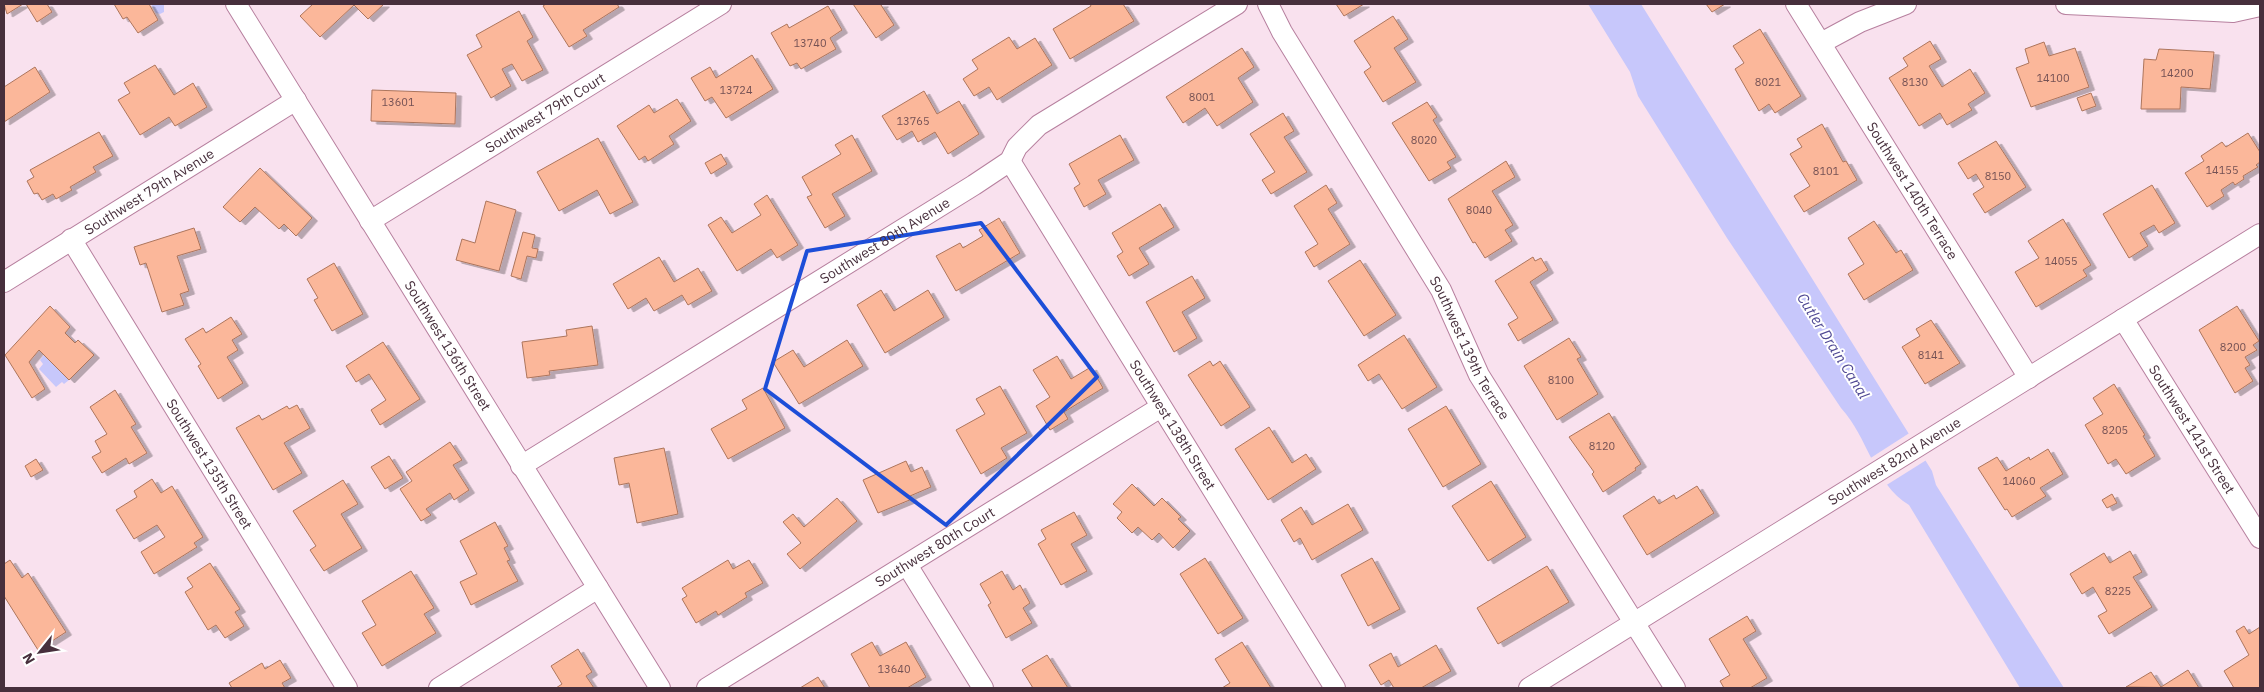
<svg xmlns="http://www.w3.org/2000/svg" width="2264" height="692" font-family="'IBM Plex Sans',sans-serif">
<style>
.water{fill:#c7c7fb}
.pier{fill:#f9e1ee}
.building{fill:#fbb79a;stroke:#ad755c;filter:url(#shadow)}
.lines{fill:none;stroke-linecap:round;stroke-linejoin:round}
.minor-casing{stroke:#b7809f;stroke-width:22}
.minor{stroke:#fff;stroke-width:20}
.marked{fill:none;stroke:#1d4ed8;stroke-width:4;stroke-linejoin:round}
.labels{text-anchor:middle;stroke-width:4;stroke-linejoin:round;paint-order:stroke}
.number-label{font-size:11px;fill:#745154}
.street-label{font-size:14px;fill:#472f3c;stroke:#fff}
.water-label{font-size:15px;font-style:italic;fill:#504994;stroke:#fff}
</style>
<defs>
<filter id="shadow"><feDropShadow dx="5.5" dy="3" stdDeviation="0" flood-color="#0004"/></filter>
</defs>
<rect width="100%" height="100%" fill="#f9e1ee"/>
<g class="water">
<polygon points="151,4 164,4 164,12 160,14 156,13"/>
<path d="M 1588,4 L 1641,4 L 1932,471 L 1936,485 L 2064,688 L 2020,688 L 1909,505 C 1874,484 1868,437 1841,408 L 1727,238 L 1638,96 L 1630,72 Z"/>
<polygon points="44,355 69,380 64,384 62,382 56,387 39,369 43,364 40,360"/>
</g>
<polygon class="pier" points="1911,432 1928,459 1885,486 1869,459"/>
<g class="building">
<polygon points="4,4 23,4 7,14"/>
<polygon points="26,4 47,4 52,12 37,22"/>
<polygon points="114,4 149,4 158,20 138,33 127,17 123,19"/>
<polygon points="313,4 384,4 368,19 354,5 320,37 300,16"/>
<polygon points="546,4 617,4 619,7 583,30 587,36 569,47 543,6"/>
<polygon points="853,4 883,4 881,5 894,25 876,38"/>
<polygon points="1090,4 1123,4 1134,21 1070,59 1053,29 1091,6"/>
<polygon points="1336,4 1364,4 1344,16"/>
<polygon points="1706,4 1725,4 1712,12"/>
<polygon points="828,6 842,30 830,38 836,49 801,69 797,63 790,66 771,33 787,24 789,28"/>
<polygon points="519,11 533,37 527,41 543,70 522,81 512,64 502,69 511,86 491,98 467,55 482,47 476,35"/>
<polygon points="1393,16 1408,39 1394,48 1416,82 1383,102 1364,72 1371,67 1354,41"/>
<polygon points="1760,29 1801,96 1775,113 1769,104 1759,111 1735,69 1744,63 1733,46"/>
<polygon points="1009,37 1017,49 1035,38 1052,65 997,100 989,87 974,96 963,79 978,69 972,60"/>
<polygon points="1930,41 1941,59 1929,66 1942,87 1970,69 1985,93 1968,104 1972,110 1947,125 1940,113 1919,126 1889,78 1908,66 1903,58"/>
<polygon points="2044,42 2049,56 2075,48 2089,87 2031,107 2016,68 2029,63 2025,49"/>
<polygon points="1242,48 1254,67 1238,78 1253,102 1217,126 1205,108 1183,123 1166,97"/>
<polygon points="2159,49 2214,52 2210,89 2181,87 2180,109 2141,109 2144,59 2156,60"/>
<polygon points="752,55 773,89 726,118 712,97 705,101 691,78 710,67 716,78"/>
<polygon points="155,65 174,95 193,83 207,107 175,126 169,117 140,135 118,100 130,93 124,83"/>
<polygon points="35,67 50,92 4,122 4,87"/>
<polygon points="372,90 456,93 455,124 371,121"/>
<polygon points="924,91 937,114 959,101 979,134 948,154 935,132 918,142 912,131 897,140 882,116"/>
<polygon points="2091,93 2096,106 2082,111 2077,98"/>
<polygon points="677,99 691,121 669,136 674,144 648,161 645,156 639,160 617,126 649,105 654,113"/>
<polygon points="1427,102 1437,117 1433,120 1456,157 1447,162 1451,168 1429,181 1392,123"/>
<polygon points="1283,113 1294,131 1284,137 1307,172 1271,194 1262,180 1275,172 1250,134"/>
<polygon points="1822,124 1843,162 1846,161 1857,180 1804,212 1794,196 1810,186 1790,154 1802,147 1797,139"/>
<polygon points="99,132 113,156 93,167 96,172 70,187 72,190 56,199 53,194 42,200 38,193 34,194 27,181 34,177 30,170"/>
<polygon points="2248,133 2260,152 2260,162 2256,165 2258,167 2243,176 2244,179 2235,185 2233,182 2221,190 2224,196 2207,207 2185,173 2204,161 2201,156 2222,142 2226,147"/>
<polygon points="852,135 872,171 832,194 845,216 825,228 807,197 812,195 802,177 841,154 835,145"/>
<polygon points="1120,135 1134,160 1098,180 1106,194 1084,207 1074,188 1080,184 1069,164"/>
<polygon points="598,138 633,202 610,214 597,190 559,211 537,172"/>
<polygon points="1996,141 2026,187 1985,213 1973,194 1984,187 1976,174 1968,179 1958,163"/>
<polygon points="721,154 727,164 711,174 705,163"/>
<polygon points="1506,161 1515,177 1492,191 1513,225 1505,230 1512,241 1485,258 1475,242 1473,243 1448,199"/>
<polygon points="260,168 312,218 296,236 284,224 279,229 255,207 240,222 223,207"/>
<polygon points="1326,185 1337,203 1328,209 1350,244 1314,267 1305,252 1318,244 1294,206"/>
<polygon points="2152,185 2175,223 2159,233 2154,225 2140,233 2148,246 2129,258 2103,214"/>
<polygon points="767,195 798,245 777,258 771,249 737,271 708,225 721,217 732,233 761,215 754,204"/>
<polygon points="486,201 516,210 499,271 456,260 462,239 475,243"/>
<polygon points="1160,204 1174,227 1139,248 1149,264 1129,276 1117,256 1123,252 1112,233"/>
<polygon points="999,218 1020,253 956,291 936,256 960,243 963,248 983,236 979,230"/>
<polygon points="2063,219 2091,265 2083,270 2087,276 2036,307 2015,272 2039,258 2028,241"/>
<polygon points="1874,221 1896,253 1901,250 1913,270 1864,300 1848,274 1864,264 1848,238"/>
<polygon points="194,228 201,249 177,256 189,291 180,294 184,305 162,312 146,263 140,265 134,247"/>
<polygon points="523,232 535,235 532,248 538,249 536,258 527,256 521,279 511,276"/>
<polygon points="659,257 674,282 698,268 712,291 688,305 682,295 654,311 646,298 628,309 613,284"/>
<polygon points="1533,257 1535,261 1541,258 1548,270 1530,282 1553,320 1518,341 1508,324 1518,318 1495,281"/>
<polygon points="1360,260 1396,315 1364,336 1328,281"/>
<polygon points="334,263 363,314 332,331 314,300 318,298 307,279"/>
<polygon points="1192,276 1205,298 1182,312 1197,338 1174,352 1146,302"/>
<polygon points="881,290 894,311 928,290 944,317 885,353 857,305"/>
<polygon points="50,306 70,327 65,333 75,343 78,340 94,355 69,380 39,350 29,362 45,389 32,398 5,355"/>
<polygon points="2237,306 2259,341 2253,345 2257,350 2245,357 2250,365 2245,368 2253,381 2235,393 2199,330"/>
<polygon points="231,317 242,334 232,340 238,350 227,357 243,383 218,399 198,366 201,364 185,339 203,328 206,333"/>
<polygon points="1931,320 1960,363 1925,384 1902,347 1920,336 1916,329"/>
<polygon points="592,326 598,365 549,371 550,375 527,378 522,342 567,336 566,330"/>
<polygon points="1404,335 1437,387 1402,409 1379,374 1368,381 1358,365"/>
<polygon points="1569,338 1581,357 1577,359 1598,394 1557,420 1524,366"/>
<polygon points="847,340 863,366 799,404 773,362 793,350 804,367"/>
<polygon points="383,342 420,399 380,425 371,410 386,400 369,374 356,382 346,366"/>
<polygon points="1057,356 1071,379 1091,367 1103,388 1064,412 1068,419 1050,430 1036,406 1050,397 1033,370"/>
<polygon points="1210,361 1213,366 1220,361 1250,407 1221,426 1188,375"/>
<polygon points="2114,384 2145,435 2143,436 2155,456 2126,474 2116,459 2108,464 2085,425 2103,414 2093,398"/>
<polygon points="1000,386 1027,433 1001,448 1007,458 981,474 956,430 985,414 976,399"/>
<polygon points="763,388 785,428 728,459 711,429 747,409 742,400"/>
<polygon points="115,390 136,424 131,427 147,453 129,464 126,458 102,473 92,457 101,452 95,441 107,434 90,407"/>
<polygon points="297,405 310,428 284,443 302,473 273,490 236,428 259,415 262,420 287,406 289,409"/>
<polygon points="1446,406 1481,464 1443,487 1408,429"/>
<polygon points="1609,413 1641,464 1635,468 1636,470 1603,492 1592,474 1594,472 1569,437"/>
<polygon points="1269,427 1292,463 1306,454 1316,469 1268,500 1235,449"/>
<polygon points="450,442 462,460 453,465 469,490 454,500 450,493 426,509 431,515 421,521 400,489 412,481 406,472"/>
<polygon points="664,448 678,514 637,523 629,483 619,485 614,458"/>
<polygon points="2048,449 2063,474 2040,488 2046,496 2012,517 2007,509 2005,510 1978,468 1997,457 2006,471 2029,457 2030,460"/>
<polygon points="389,456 403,478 385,489 371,467"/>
<polygon points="36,459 43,470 31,477 25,466"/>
<polygon points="906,461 911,472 922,467 931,487 910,496 912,499 878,513 863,480"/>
<polygon points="152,479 161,493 172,486 203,537 194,543 197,547 154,574 141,552 165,537 157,525 134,539 116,510 137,497 134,491"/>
<polygon points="343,480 358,504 341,514 362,548 324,571 310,550 316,546 293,511"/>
<polygon points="1491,481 1526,537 1488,561 1452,506"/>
<polygon points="1132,484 1154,506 1162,498 1181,517 1178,519 1190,531 1173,548 1159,533 1152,540 1138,527 1132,533 1117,518 1122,512 1113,504"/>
<polygon points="1697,486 1714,513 1647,555 1623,516 1654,496 1659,504 1674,495 1676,499"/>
<polygon points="2112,494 2117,503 2107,508 2102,500"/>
<polygon points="837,498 857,521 800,569 787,554 801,543 783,522 793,514 804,527"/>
<polygon points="1348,504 1363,530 1312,560 1300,538 1294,542 1281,520 1301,507 1312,525"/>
<polygon points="1074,512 1087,535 1071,544 1087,571 1061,585 1038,544 1046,539 1041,530"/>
<polygon points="495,522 508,546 504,548 510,560 507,561 518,581 471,605 460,582 477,574 460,541"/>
<polygon points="2130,551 2142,572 2133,577 2152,607 2109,634 2098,616 2107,611 2093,587 2082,594 2070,574 2104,553 2110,563"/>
<polygon points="1205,558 1243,618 1218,634 1180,574"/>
<polygon points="1372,558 1400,609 1368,626 1341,575"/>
<polygon points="10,560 22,578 28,573 66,632 38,650 4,596 4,564"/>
<polygon points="728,560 733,569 749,560 763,583 745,593 747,597 718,615 716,611 696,623 682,599 687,596 682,588"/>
<polygon points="210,563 240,609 235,612 244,626 225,638 216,625 208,630 185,592 193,587 187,578"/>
<polygon points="1547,566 1569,602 1498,644 1477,608"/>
<polygon points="411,571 434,608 424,614 436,633 382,666 362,633 376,625 362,601"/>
<polygon points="1002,571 1013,590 1020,585 1030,603 1023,608 1032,623 1006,638 988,605 991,603 980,584"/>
<polygon points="1747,616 1756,631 1743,639 1767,678 1750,688 1724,688 1720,681 1730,675 1709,639"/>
<polygon points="2244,626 2249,634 2260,627 2260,688 2234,688 2224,671 2249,655 2236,631"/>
<polygon points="872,642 880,656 906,642 926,677 907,688 870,688 851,654"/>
<polygon points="1242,642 1271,688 1222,688 1230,683 1215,659"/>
<polygon points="1436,645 1451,671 1421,688 1394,688 1389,680 1381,685 1369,665 1391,653 1398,667"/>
<polygon points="578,649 592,672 586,676 594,688 556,688 562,684 551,666"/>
<polygon points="1047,655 1068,688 1033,688 1022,670"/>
<polygon points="280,660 291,678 282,683 285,688 232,688 229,683 262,663 265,669"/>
<polygon points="2188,670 2199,688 2126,687 2151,672 2161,687"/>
<polygon points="818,677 825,688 800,688"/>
</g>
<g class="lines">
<g class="minor-casing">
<g id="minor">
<path id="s1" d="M 236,4 L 660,688"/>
<path id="s2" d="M 1268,4 L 1282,32 L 1441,290 L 1479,375 L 1675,688"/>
<path id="s3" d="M 1796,4 L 2029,378"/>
<polyline points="2066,4 2214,11 2233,12 2260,6"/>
<polyline points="1821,43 1860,22 1906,4"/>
<path id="s4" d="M 1010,161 L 1335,688"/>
<path id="s5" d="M 370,221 L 721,4"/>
<path id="s6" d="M 71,239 L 347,688"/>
<path id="s7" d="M 4,282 L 296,100"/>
<path id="s8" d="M 2123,319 L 2260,538"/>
<path id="s9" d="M 521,466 L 974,185 L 1010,161 L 1017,147 L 1039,125 L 1237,4"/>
<polyline points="907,565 983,688"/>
<polyline points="439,688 598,588"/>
<path id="s10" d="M 707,688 L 1161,407"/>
<path id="s11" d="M 1529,688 L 2260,234"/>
</g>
</g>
<use href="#minor" class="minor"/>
</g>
<path class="marked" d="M 981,223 L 1097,377 L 946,525 L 765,389 L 807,251 Z"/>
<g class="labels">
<g class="number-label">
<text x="810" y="47">13740</text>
<text x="2177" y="77">14200</text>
<text x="2053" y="82">14100</text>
<text x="1768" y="86">8021</text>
<text x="1915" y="86">8130</text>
<text x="736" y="94">13724</text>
<text x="1202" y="101">8001</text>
<text x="398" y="106">13601</text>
<text x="913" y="125">13765</text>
<text x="1424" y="144">8020</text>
<text x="2222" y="174">14155</text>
<text x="1826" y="175">8101</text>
<text x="1998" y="180">8150</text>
<text x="1479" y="214">8040</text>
<text x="2061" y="265">14055</text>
<text x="2233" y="351">8200</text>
<text x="1931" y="359">8141</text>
<text x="1561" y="384">8100</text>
<text x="2115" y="434">8205</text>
<text x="1602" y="450">8120</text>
<text x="2019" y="485">14060</text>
<text x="2118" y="595">8225</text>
<text x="894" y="673">13640</text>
</g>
<g class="street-label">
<text dy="5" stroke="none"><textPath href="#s5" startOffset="206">Southwest 79th Court</textPath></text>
<text dy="5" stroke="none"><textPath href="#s7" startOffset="171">Southwest 79th Avenue</textPath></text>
<text dy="5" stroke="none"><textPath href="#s3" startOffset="220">Southwest 140th Terrace</textPath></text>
<text dy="5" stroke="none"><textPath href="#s9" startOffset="428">Southwest 80th Avenue</textPath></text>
<text dy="5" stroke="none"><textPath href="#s1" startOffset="402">Southwest 136th Street</textPath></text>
<text dy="5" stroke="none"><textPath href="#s2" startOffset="399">Southwest 139th Terrace</textPath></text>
<text dy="5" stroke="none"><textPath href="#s4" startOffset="310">Southwest 138th Street</textPath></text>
<text dy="5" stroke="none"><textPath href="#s8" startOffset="130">Southwest 141st Street</textPath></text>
<text dy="5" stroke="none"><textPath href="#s11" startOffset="430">Southwest 82nd Avenue</textPath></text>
<text dy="5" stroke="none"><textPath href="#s6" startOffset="264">Southwest 135th Street</textPath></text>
<text dy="5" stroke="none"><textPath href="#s10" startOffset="268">Southwest 80th Court</textPath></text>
</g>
<g class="water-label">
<text transform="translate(1833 346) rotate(58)" y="5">Cutler Drain Canal</text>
</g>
</g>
<rect width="2264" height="692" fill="none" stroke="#472f3c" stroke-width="10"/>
<g transform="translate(40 652) rotate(240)" stroke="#ffffff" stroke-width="4" paint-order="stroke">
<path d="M0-4L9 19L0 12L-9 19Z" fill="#472f3c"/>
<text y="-8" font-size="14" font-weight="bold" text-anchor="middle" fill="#472f3c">N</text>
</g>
</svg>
